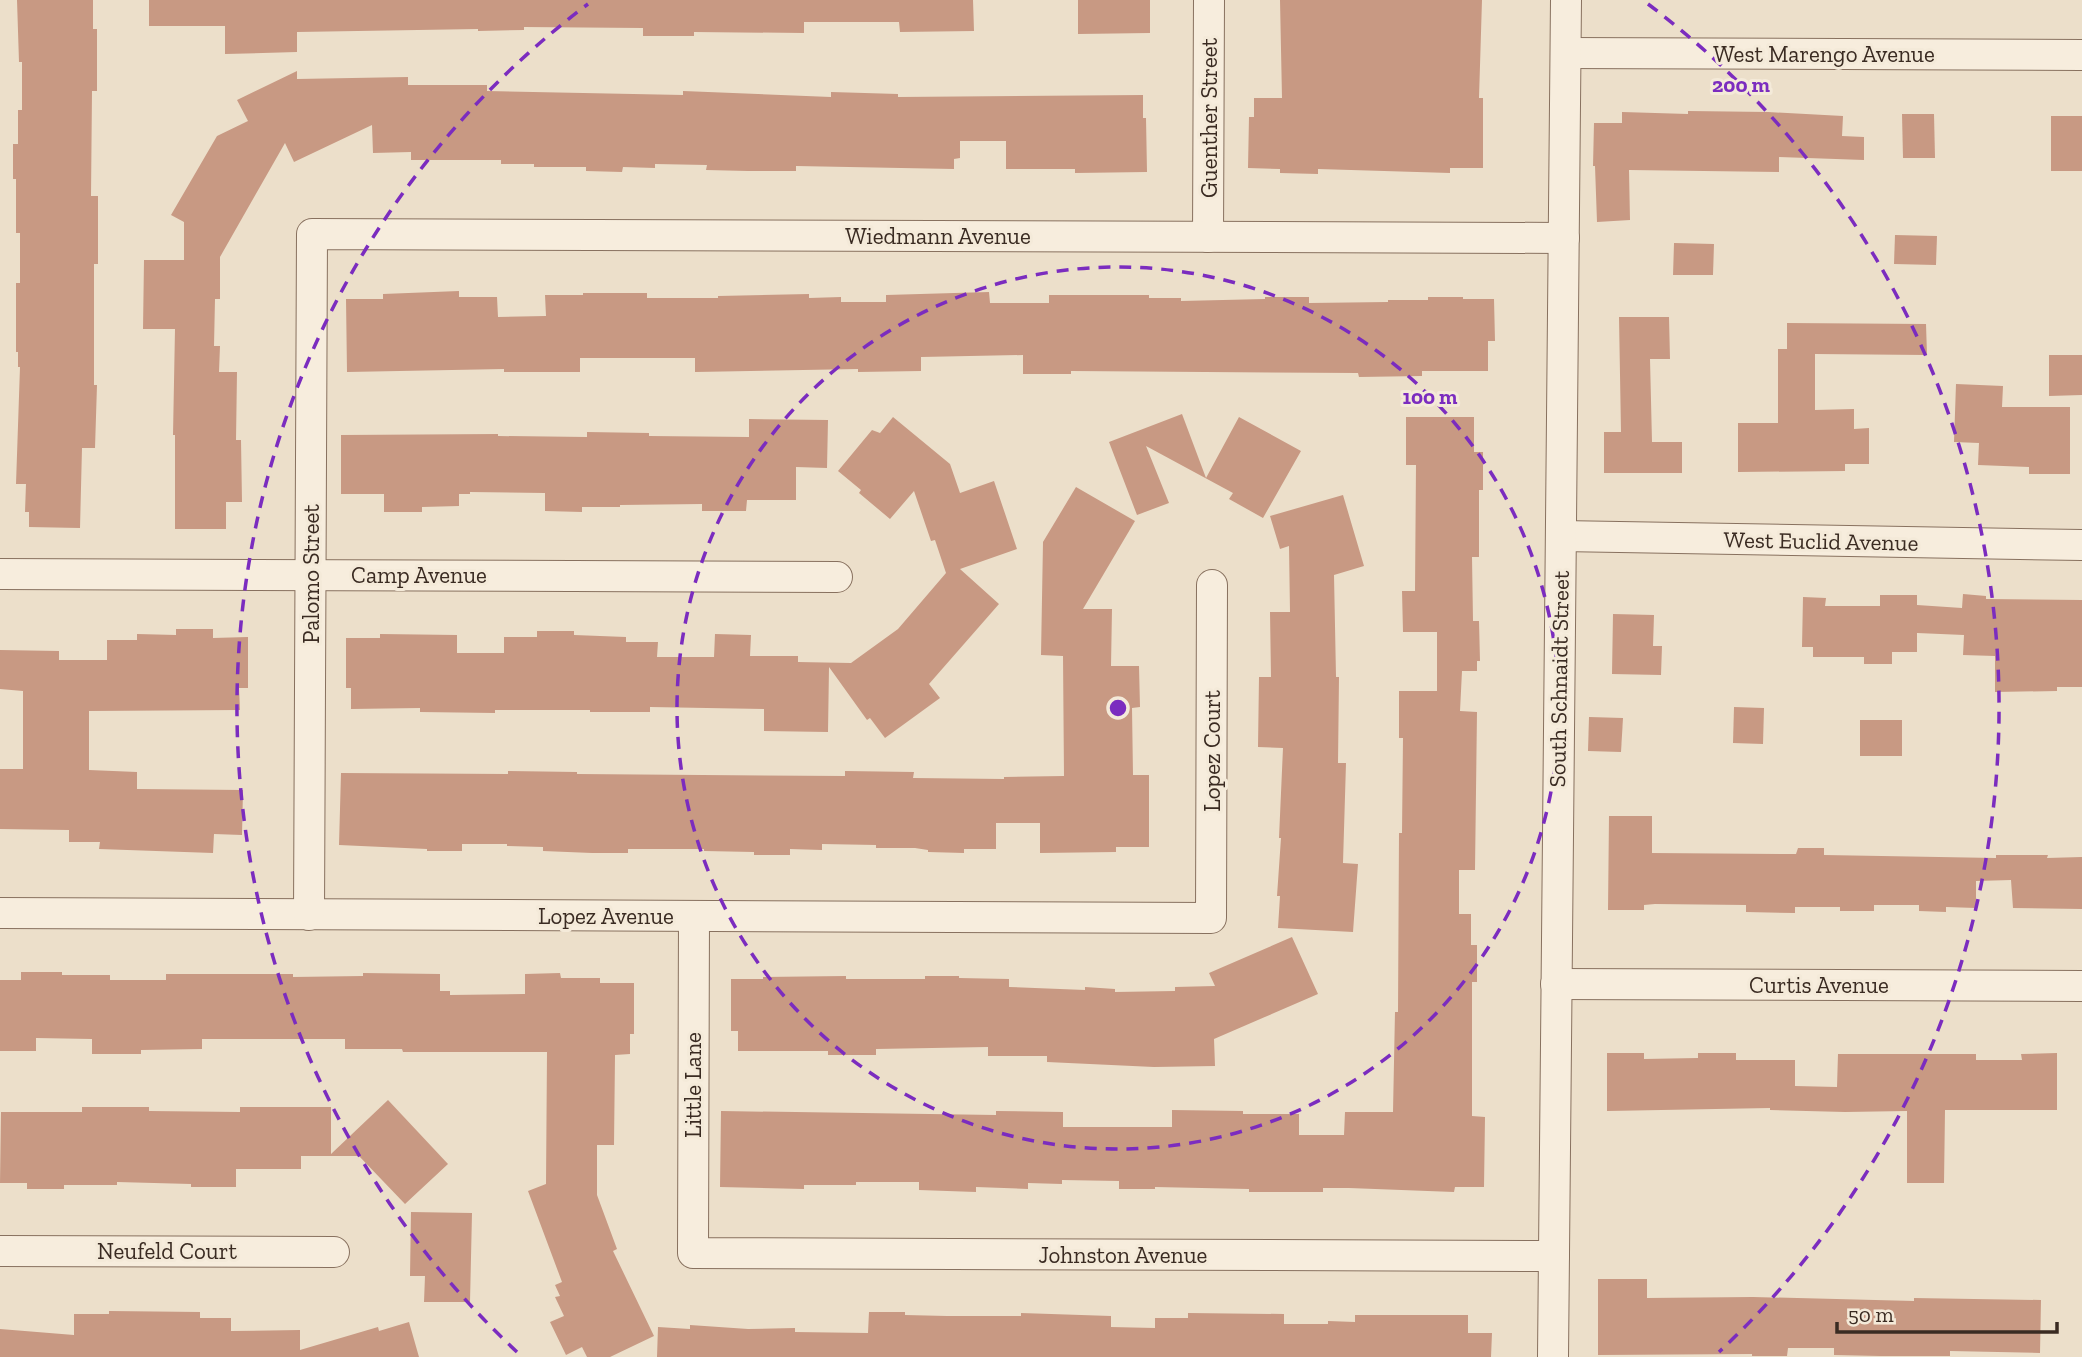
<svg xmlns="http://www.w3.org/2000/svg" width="2082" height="1357" font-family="'Zilla Slab',serif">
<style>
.building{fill:#c89983}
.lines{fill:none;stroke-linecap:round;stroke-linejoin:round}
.minor-casing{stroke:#88715f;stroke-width:32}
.minor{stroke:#f7eddd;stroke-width:30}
.ring{fill:none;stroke:#7b2cbf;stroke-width:3.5;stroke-dasharray:12 9}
.labels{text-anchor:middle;stroke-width:6;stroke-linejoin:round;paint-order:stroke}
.street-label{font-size:23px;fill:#3a2b22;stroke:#f4ead9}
.centre{fill:#7b2cbf;stroke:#f4ead9;stroke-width:3.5}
.ring-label{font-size:21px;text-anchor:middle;font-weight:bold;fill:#7b2cbf;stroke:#f4ead9;stroke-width:6;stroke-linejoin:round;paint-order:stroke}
</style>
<rect width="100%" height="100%" fill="#ecdfca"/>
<g class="building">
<polygon points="17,0 93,0 93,29 97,29 97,91 92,91 91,196 98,196 98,264 94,264 94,385 97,385 95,448 82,448 80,528 29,527 29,512 25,512 26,484 16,484 20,367 18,367 18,352 16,352 16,283 20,283 20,233 16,233 16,179 13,179 13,144 18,144 18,110 22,110 22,62 19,62"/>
<polygon points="149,0 973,0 974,31 900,32 899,22 804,22 804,33 694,32 694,36 643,36 643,28 524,27 524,30 478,31 478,29 297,32 297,52 225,54 225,26 149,26"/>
<polygon points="1078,0 1150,0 1150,33 1078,34"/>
<polygon points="1280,0 1482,0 1479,98 1483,98 1483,168 1450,168 1450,173 1318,169 1318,174 1280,173 1280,169 1248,168 1249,117 1254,117 1254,98 1282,98"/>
<polygon points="297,71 297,79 408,77 408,85 487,85 487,91 683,95 683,91 831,97 831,92 898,94 898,97 1143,95 1143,118 1146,118 1147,172 1075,173 1075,169 1006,169 1006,141 960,141 960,158 954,159 954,169 796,166 796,171 748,171 706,170 707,165 655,164 655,168 623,167 622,172 586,171 586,167 534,167 534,164 501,164 501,160 411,160 411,152 373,153 372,125 294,162 285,143 220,257 220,299 215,299 214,346 220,346 219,372 237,372 236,440 241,440 242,502 226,502 226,529 175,529 175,435 173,435 175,329 143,329 144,260 184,260 184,222 171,215 217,136 248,121 237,100"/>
<polygon points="1688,111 1768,112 1843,116 1842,136 1864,137 1864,160 1779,157 1779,172 1629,170 1630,220 1597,222 1595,166 1593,166 1594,123 1622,123 1622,112 1688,114"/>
<polygon points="1902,114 1934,114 1935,158 1903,158"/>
<rect x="2051" y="116" width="31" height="55"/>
<polygon points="1895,235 1937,236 1936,265 1894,264"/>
<polygon points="1674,243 1714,244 1713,275 1673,275"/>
<polygon points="459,291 459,297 497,297 498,317 546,316 545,295 583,295 583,293 647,293 647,298 718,298 718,296 809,294 809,298 841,297 841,302 886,302 886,295 989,292 990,303 1049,303 1049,295 1149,295 1149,298 1181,298 1181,301 1265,299 1265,297 1309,297 1309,303 1388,302 1388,300 1428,300 1428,297 1463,297 1463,299 1494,299 1495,341 1488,341 1488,371 1422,371 1422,376 1359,377 1358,373 1071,371 1071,374 1023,374 1023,355 921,357 921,371 858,372 858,369 695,372 695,358 580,358 580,372 504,372 504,369 347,372 346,299 383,299 383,294"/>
<polygon points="1619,317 1669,317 1670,359 1650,359 1652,442 1682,442 1682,473 1604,473 1604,432 1621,432"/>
<polygon points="1787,323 1926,324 1927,355 1815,354 1815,410 1854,409 1854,429 1869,428 1869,464 1845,464 1845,471 1738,472 1738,423 1778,423 1778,349 1787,349"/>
<polygon points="2049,355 2082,355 2082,395 2049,396"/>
<polygon points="1956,384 2003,386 2002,407 2070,407 2070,474 2029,474 2029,467 1978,465 1979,443 1954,442"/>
<polygon points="1182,414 1206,478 1239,417 1301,451 1263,518 1229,499 1233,493 1146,446 1169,503 1137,515 1109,442"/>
<polygon points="893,417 950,464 960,493 994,481 1017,549 960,569 999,604 929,684 940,698 885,738 870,718 867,720 829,667 828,732 764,731 764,709 650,707 650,712 590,712 590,710 495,710 495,713 420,712 420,708 351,709 351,688 346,688 346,638 380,638 380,634 457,635 457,653 504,653 504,637 537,637 537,631 574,631 574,635 626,637 626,642 658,642 657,657 714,657 715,634 751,635 750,656 798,656 798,662 851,663 898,629 946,573 935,540 931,541 914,491 890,519 859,493 861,490 838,471 872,430 880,433"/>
<polygon points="1406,417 1474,417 1474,452 1483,452 1483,490 1479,490 1479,557 1472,557 1473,621 1479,621 1480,661 1477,661 1477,671 1462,671 1460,711 1477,712 1475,870 1459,870 1459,914 1471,914 1471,945 1477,945 1477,982 1472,982 1472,1116 1485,1117 1484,1187 1455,1187 1454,1192 1349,1188 1323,1188 1323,1192 1249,1192 1249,1189 1155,1187 1155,1189 1119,1189 1119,1181 1062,1180 1062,1184 1028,1183 1028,1189 976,1187 976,1192 919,1190 919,1182 856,1182 856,1185 804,1185 804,1189 720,1187 721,1111 996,1115 996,1111 1063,1112 1063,1127 1172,1127 1172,1110 1243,1111 1243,1114 1299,1114 1299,1135 1344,1135 1345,1112 1393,1112 1395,1012 1398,1012 1399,833 1402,833 1403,738 1399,738 1399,691 1437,691 1437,632 1403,632 1402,591 1415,591 1416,465 1406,465"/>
<polygon points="749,419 828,420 827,468 796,467 796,500 747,500 746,511 702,511 702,504 620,505 620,507 582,507 582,512 545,511 545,493 470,492 470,494 459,494 459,506 422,507 422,512 384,512 384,494 341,494 341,435 498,434 498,436 587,437 587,432 649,433 649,436 749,437"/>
<polygon points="1076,487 1135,521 1083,609 1112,609 1111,666 1139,666 1140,707 1132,708 1133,775 1149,775 1149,847 1116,847 1116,852 1040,853 1040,823 996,823 996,849 964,849 964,853 928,852 928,850 915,848 876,848 876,845 822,844 822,850 790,849 790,855 754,855 754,852 704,851 704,849 628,849 628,853 592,853 543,851 543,847 507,846 507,844 462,844 462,851 427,851 427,849 339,845 341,773 508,774 508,771 577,772 577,774 845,776 845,771 914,772 913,778 1004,779 1004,777 1064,776 1063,656 1041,655 1043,542"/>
<polygon points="1343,495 1364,566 1334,575 1336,677 1339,677 1338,763 1346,763 1343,863 1358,864 1353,932 1278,928 1280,896 1277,896 1281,838 1279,838 1283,748 1258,747 1259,677 1271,677 1270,612 1290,612 1289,546 1280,549 1270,516"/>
<polygon points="1963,594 1986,596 1986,599 2082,600 2082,687 2057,687 2057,691 1995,692 1995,656 1963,655 1964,635 1917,633 1917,652 1892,652 1892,664 1864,664 1864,657 1813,657 1813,647 1802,647 1803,597 1826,598 1825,606 1880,606 1880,595 1917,595 1917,605 1962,608"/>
<polygon points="1613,614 1654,615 1653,646 1662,646 1661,675 1612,674"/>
<polygon points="176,629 213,629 213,638 248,637 248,688 239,688 240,710 89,711 89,770 137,772 137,789 243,790 242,835 214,834 213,853 99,849 100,842 69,842 69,830 0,829 0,769 23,769 23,691 0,689 0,650 59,651 59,660 107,660 107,640 137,640 137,634 176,635"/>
<polygon points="1734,707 1764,708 1763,744 1733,743"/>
<polygon points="1589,717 1623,718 1621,752 1588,751"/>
<rect x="1860" y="720" width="42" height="36"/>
<polygon points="1609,816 1652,816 1652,853 1796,854 1798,848 1824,848 1824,855 1996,858 1996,855 2048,855 2047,858 2082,857 2082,909 2013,908 2011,880 1976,881 1976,908 1946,907 1946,912 1919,911 1919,905 1874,905 1874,911 1840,911 1840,907 1795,907 1795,913 1746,912 1746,905 1655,904 1644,905 1644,910 1608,910"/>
<polygon points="1292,937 1318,994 1214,1039 1215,1066 1154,1067 1047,1062 1047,1056 988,1056 988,1047 876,1049 876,1055 828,1055 828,1051 738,1051 738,1031 731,1031 731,979 763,979 763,977 846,976 846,979 925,979 925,976 959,976 959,978 1009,979 1009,987 1085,990 1085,987 1115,989 1115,992 1175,991 1175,987 1215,986 1209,973"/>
<polygon points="21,972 62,972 62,975 110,975 110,980 166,980 166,974 293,974 293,977 363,976 363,973 440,974 440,991 450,991 450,995 525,994 525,974 560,973 561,978 600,978 600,983 634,983 634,1034 630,1034 630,1054 615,1055 614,1145 597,1145 597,1195 617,1249 613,1251 654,1336 610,1357 587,1357 582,1347 566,1355 550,1322 564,1316 555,1297 560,1296 555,1285 562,1282 528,1191 546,1184 547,1052 403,1052 402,1049 345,1049 345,1039 202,1039 202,1049 141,1050 141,1054 92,1054 92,1039 36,1038 36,1051 0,1051 0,980 21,980"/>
<polygon points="1607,1053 1644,1053 1644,1059 1698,1058 1698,1053 1736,1053 1736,1060 1795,1060 1795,1086 1837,1087 1838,1054 1976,1054 1976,1060 2022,1060 2021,1054 2057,1053 2057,1110 1945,1110 1944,1183 1907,1183 1907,1111 1845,1112 1770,1110 1770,1108 1607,1111"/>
<polygon points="388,1100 448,1164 405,1204 359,1156 301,1156 301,1169 236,1169 236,1187 191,1187 191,1184 117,1182 117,1185 64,1185 64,1189 27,1189 27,1183 0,1183 1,1112 82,1112 82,1107 149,1107 149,1111 240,1112 240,1107 331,1107 331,1154"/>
<polygon points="411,1212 472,1213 470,1302 424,1302 425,1276 410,1276"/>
<polygon points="1598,1279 1647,1279 1647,1298 1753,1297 1914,1301 1914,1298 2041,1300 2040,1353 1950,1351 1950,1356 1880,1356 1834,1355 1834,1348 1788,1348 1787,1356 1752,1356 1752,1354 1598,1355"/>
<polygon points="109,1311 200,1312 200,1318 231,1318 231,1331 300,1330 300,1350 378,1327 379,1331 409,1322 419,1357 0,1357 0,1329 74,1335 74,1314 109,1314"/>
<polygon points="869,1312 905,1312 905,1315 947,1316 1021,1316 1021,1313 1111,1316 1111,1327 1155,1328 1155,1318 1188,1318 1188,1313 1284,1314 1284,1324 1328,1324 1328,1321 1355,1322 1355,1315 1468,1315 1468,1333 1492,1333 1491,1357 657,1357 658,1327 690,1329 690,1325 748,1329 795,1328 795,1332 868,1333"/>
</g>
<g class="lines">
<g class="minor-casing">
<g id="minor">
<polyline points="1566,53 2082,55"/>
<polyline points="1208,237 1209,0"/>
<polyline points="1561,536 2082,545"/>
<polyline points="0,574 837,577"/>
<polyline points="0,913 1211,918 1212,585"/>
<polyline points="309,915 312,234 1564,238"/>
<polyline points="694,916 693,1253 1554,1256"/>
<polyline points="1556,984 2082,986"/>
<polyline points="0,1251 334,1252"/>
<polyline points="1553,1357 1566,0"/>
</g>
</g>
<use href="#minor" class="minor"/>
</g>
<g class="ring">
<circle cx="1118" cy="708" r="441"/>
<path d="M517 1352A881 881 0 0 1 588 4M1648 4A881 881 0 0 1 1719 1352"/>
</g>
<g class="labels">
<g class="street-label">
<text x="1824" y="62">West Marengo Avenue</text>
<text transform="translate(1209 118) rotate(-90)" y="8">Guenther Street</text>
<text x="938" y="244">Wiedmann Avenue</text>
<text transform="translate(1821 541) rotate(1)" y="8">West Euclid Avenue</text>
<text transform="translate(311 574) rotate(-90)" y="8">Palomo Street</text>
<text x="419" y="583">Camp Avenue</text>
<text transform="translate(1559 679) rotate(-89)" y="8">South Schnaidt Street</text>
<text transform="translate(1212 751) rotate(-90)" y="8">Lopez Court</text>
<text x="606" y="924">Lopez Avenue</text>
<text x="1819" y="993">Curtis Avenue</text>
<text transform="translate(693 1085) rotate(-90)" y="8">Little Lane</text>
<text x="167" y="1259">Neufeld Court</text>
<text x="1123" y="1263">Johnston Avenue</text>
</g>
</g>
<circle cx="1118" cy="708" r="10" class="centre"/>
<g class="ring-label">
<text x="1741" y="92">200 m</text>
<text x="1430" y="404">100 m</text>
</g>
<path d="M1837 1322v10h220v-10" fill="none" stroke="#3a2b22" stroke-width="3.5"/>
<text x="1848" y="1322" font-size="21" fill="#3a2b22" stroke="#f4ead9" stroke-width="5" paint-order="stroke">50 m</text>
</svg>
